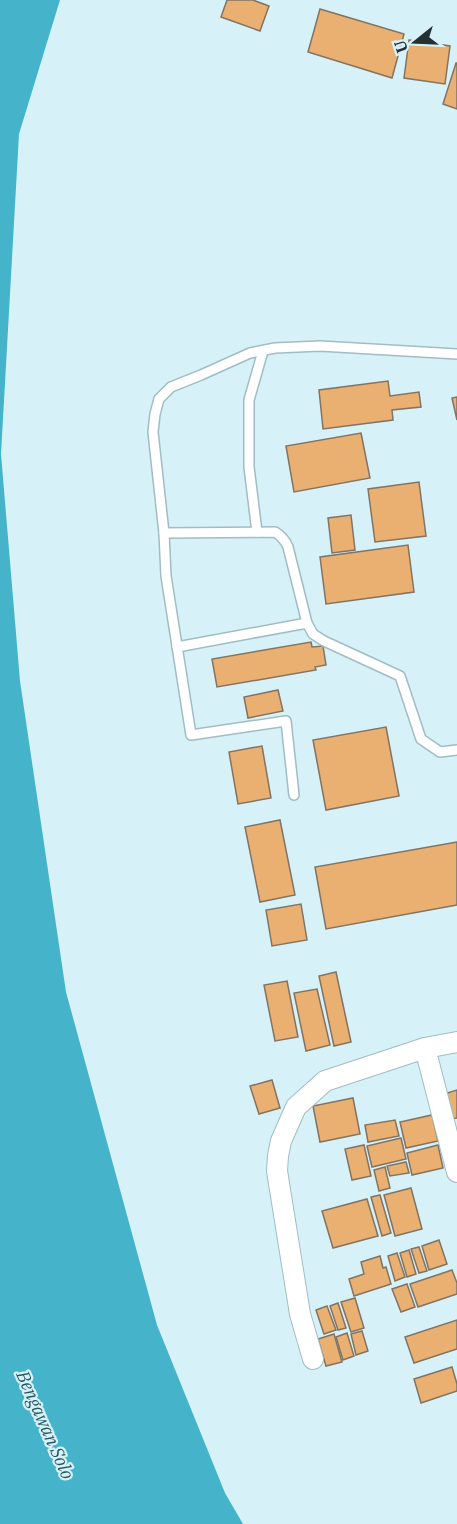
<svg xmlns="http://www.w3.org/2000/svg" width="457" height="1524" font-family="'IBM Plex Serif',serif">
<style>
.water{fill:#45b4ca}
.building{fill:#e9b072;stroke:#827363;stroke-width:1.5}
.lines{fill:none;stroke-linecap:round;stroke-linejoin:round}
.service-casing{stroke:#a1bdc3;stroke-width:12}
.minor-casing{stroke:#a1bdc3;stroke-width:22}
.service{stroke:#fff;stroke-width:9}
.minor{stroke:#fff;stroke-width:20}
.labels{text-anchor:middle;stroke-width:4.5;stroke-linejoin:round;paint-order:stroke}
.water-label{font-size:18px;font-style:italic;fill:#26555f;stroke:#d6f2f8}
</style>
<rect width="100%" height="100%" fill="#d6f2f8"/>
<polygon class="water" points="0,0 60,0 19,134 1,454 20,681 66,992 157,1325 225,1493 243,1524 0,1524"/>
<g class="building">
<polygon points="227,0 253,0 269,6 260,31 221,17"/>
<polygon points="320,9 404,34 392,78 308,52"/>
<polygon points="409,40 450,46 445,84 404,78"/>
<polygon points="456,63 457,63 457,109 443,104"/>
<polygon points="388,381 390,396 419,392 421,407 392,410 393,420 323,429 319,390"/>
<polygon points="457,397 457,420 452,398"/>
<polygon points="361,433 370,478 294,492 286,446"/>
<polygon points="419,482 426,536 375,542 368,489"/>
<polygon points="351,515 355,550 332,553 328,518"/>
<polygon points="408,545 414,592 326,604 320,557"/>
<polygon points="311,642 312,647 323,646 326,665 315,667 316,670 217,687 212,659"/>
<polygon points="278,690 283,711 248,718 244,697"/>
<polygon points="386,727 399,796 326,810 313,740"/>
<polygon points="262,746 271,798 238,804 229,752"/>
<polygon points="280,820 295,895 260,902 245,827"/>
<polygon points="457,842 457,905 326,929 315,867"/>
<polygon points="301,904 307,940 272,946 266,910"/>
<polygon points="336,972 351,1042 334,1046 319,976"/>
<polygon points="287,981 298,1037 275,1041 264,985"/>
<polygon points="317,989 330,1045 306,1051 294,993"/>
<polygon points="272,1080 280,1108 259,1114 250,1086"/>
<polygon points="457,1090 457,1118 450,1119 444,1094"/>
<polygon points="353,1098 360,1134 320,1142 313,1106"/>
<polygon points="432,1115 438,1141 406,1148 400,1122"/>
<polygon points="395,1120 399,1136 368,1142 365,1125"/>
<polygon points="401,1138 406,1159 372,1167 367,1146"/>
<polygon points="364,1145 371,1176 352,1180 345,1149"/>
<polygon points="438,1145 443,1168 412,1175 407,1153"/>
<polygon points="406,1162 409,1173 390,1176 387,1166"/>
<polygon points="385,1167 390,1188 379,1191 374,1170"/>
<polygon points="411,1188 422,1229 395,1236 384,1195"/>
<polygon points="380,1195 391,1233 382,1236 371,1197"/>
<polygon points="367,1199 378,1236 333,1248 322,1211"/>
<polygon points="439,1240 447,1264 429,1270 422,1246"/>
<polygon points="419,1247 427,1271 419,1273 411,1249"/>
<polygon points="409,1250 416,1274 407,1277 400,1253"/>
<polygon points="397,1253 405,1277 395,1281 388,1256"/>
<polygon points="380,1256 383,1268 386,1267 391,1284 354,1296 349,1279 364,1274 361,1262"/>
<polygon points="452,1270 457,1283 457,1294 418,1307 410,1284"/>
<polygon points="407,1284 415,1307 401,1312 392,1289"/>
<polygon points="355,1298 364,1328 351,1332 341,1302"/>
<polygon points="338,1303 346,1328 338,1330 330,1306"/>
<polygon points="327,1306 336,1330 324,1334 316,1310"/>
<polygon points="457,1320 457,1349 414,1363 405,1337"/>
<polygon points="362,1331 368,1351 356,1355 351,1334"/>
<polygon points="347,1333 354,1356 343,1360 336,1337"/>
<polygon points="334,1334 342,1362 326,1366 318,1339"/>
<polygon points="452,1367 457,1384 457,1391 421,1403 414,1379"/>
</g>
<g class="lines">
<g class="service-casing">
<g id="service">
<polyline points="257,532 249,467 249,400 263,351"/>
<path d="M 164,533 L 275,532 C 282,536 285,540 288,547 L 307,623 L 313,634 L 324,641 L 400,676 L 421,739 L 440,752 L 457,750"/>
<polyline points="177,647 307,623"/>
<polyline points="294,795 286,721 191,735 166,576 164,533 153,432 155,414 159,399 171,387 201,375 250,353 275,348 320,346 457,354"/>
</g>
</g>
<g class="minor-casing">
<g id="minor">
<polyline points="425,1048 457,1172"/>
<polyline points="313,1359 300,1314 277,1171 278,1156 281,1141 296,1107 325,1081 425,1048 457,1042"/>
</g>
</g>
<use href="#service" class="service"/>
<use href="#minor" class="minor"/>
</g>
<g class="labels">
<g class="water-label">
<text transform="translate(45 1425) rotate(66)" y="6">Bengawan Solo</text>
</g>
</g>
<g transform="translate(415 42) rotate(252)" stroke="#d6f2f8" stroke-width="4.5" paint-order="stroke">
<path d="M0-4.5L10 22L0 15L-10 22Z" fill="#253032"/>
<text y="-9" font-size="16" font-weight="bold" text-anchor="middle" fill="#253032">U</text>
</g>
</svg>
